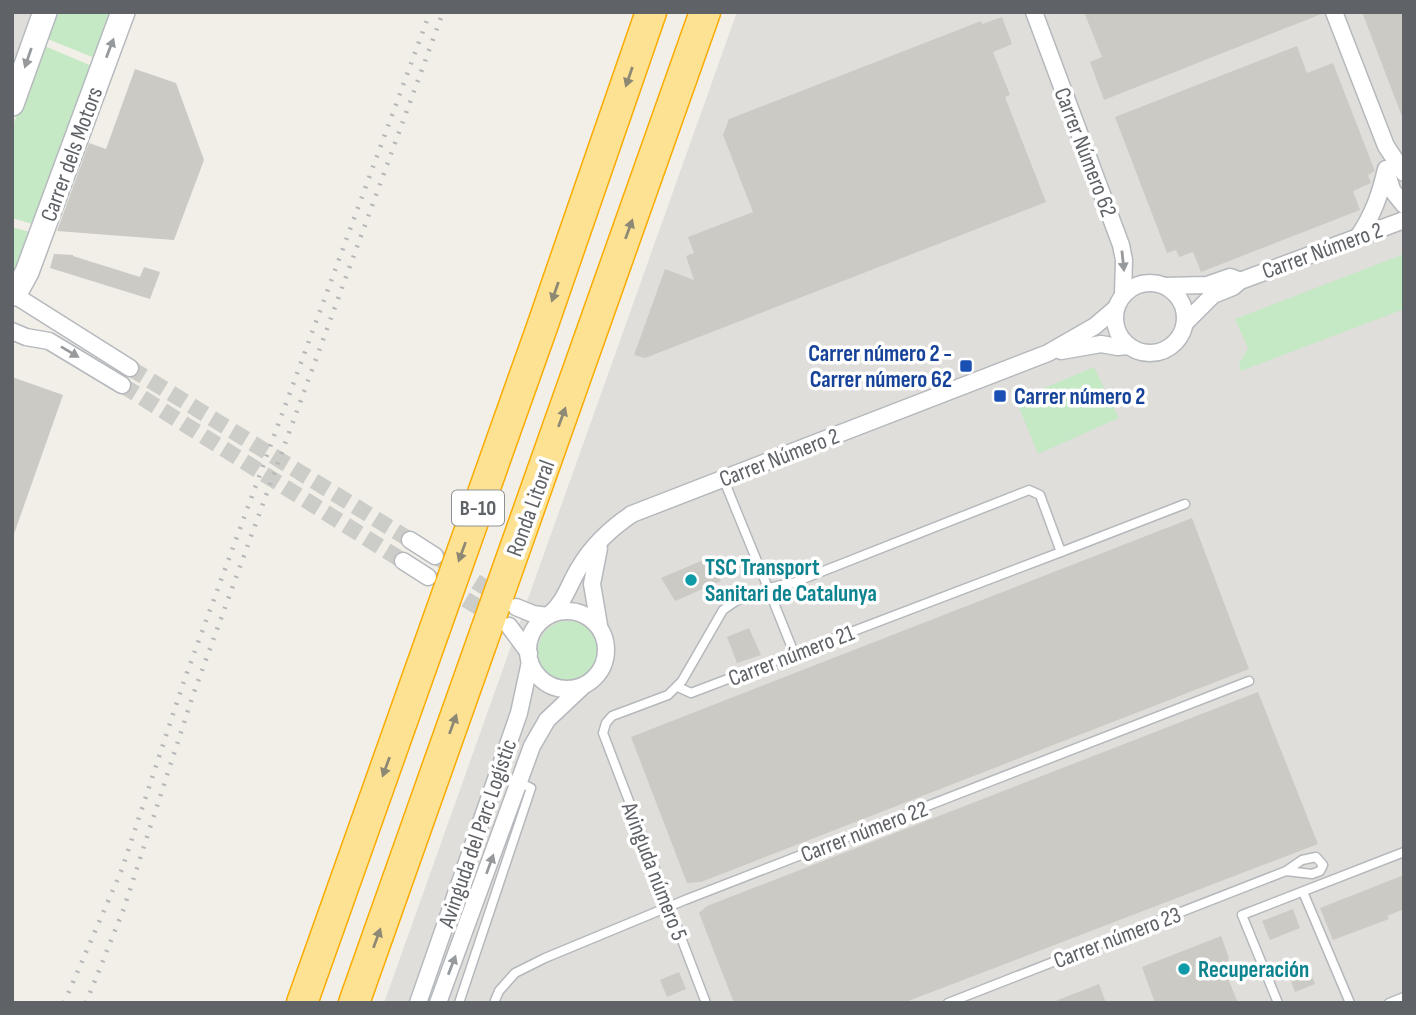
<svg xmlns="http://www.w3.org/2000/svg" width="1416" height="1015" font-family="'Sofia Sans Condensed',sans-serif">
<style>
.industrial{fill:#e0deda}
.green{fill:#c5e8c5}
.building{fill:#cccac5}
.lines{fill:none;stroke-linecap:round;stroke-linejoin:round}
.street-tunnel{stroke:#ccccc8;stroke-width:16;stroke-dasharray:16 8;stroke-linecap:butt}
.lane-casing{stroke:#b5b8bc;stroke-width:11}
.street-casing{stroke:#b5b8bc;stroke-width:19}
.secondary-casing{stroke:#b6babf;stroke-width:26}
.highway-casing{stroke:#f9ab00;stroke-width:33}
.lane{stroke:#fff;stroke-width:8}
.street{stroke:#fff;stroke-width:16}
.secondary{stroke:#fff;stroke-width:23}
.highway{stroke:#fde293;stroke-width:30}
.rail{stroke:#b6b7b8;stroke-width:4.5;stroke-dasharray:2 9;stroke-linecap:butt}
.oneway{fill:#979a9d}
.oneway2{fill:#8e8975}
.transit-dot{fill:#1a4fb4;stroke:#fff;stroke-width:2.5}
.culture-dot{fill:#0f9aa8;stroke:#fff;stroke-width:2.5}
.labels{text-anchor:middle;stroke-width:7;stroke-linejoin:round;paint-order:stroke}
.shield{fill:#fff;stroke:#8f9295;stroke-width:2}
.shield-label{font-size:21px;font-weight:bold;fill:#5f6368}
.street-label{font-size:23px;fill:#5f6368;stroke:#fff}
.transit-label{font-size:23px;font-weight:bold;fill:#164399;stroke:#fff;text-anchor:end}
.culture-label{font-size:23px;font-weight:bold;fill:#0d838f;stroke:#fff;text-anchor:start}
</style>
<rect width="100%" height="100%" fill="#f1efe8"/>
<g class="industrial">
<polygon points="12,12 41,12 12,87"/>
<polygon points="737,12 1404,12 1404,1003 384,1003"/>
</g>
<g class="green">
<polygon points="54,12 111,12 95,58 45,38"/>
<polygon points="42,45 92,66 36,225 12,218 12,128"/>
<polygon points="12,227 33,233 12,278"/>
<polygon points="1404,254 1404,309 1241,371 1239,364 1248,348 1235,319"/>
<polygon points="1094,367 1119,418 1038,454 1016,400"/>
<circle cx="568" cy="651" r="30"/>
</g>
<g class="building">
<polygon points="1084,12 1324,12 1324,13 1104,100 1090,62 1102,57"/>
<polygon points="1362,12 1404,12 1404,119 1403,119"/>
<polygon points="1002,17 1012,44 993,52 1010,95 1005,97 1046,202 645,358 634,355 665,269 694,280 686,256 694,253 688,237 753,212 723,135 729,119 981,21 982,24"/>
<polygon points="1297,46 1307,73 1333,63 1371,161 1375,171 1368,175 1371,183 1353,191 1360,210 1201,272 1193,252 1179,257 1176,250 1167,253 1115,117"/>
<polygon points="135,69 176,83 204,160 174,240 57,231 89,143 106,149"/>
<polygon points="54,254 73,255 73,256 140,277 144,267 160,272 150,299 50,268"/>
<polygon points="12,377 63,395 14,534 12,534"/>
<polygon points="1192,518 1249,669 701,882 687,883 631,737"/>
<polygon points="708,558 711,566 714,565 721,581 675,601 661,578"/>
<polygon points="749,628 761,655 737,663 727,637"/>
<polygon points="1258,692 1318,844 903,1003 734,1003 699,913 707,906"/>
<polygon points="1404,875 1404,909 1387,916 1389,919 1333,940 1320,908"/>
<polygon points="1293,909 1300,928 1270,940 1262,921"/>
<polygon points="1221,936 1229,958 1224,969 1238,1003 1155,1003 1142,967"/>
<polygon points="679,972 686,989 667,997 660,980"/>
<polygon points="1311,974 1315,984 1295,992 1291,982"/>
<polygon points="1099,984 1106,1003 1053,1003 1053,1002"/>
</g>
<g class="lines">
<g class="street-tunnel">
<polyline points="130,368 410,540"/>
<polyline points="122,385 403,561"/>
<polyline points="435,556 502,598"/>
<polyline points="445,587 495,617"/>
</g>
<g class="lane-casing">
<g id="lane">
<polyline points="794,653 768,588 793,583 1029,490 1040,495 1061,552 1185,504"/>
<polyline points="678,687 691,693 1061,552"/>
<polyline points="1303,892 1350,1003"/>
<polyline points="459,1003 531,788 519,782"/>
<polyline points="494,1003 499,991 515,973 545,958 685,900 1249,681"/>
<polyline points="706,1003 603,733 606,723 612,716 668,695 682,681 723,610 736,601 768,588 723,478"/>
<polyline points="948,1003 1286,871 1302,860 1316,857 1323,865 1320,871 1312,874 1286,871"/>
<polyline points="1278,1003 1242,915 1404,852"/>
<polyline points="1389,1003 1404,997"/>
</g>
</g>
<g class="street-casing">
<g id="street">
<polyline points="1034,12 1121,245 1124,260 1123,294"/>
<polyline points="1334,12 1386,146 1404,173"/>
<polyline points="1387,173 1392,190 1404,205"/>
<path d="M 1358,237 C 1373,215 1380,195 1386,169"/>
<circle cx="1150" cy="318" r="35"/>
<polyline points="1165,286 1207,285 1230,277 1238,280"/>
<polyline points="16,296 130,368"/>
<polyline points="1185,323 1213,295 1233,287 1240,281 1404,220"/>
<polyline points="12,331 26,337 49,341 122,385"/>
<polyline points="1061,351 1101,344 1118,347 1129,346"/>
<polyline points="410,540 435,556"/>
<polyline points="403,561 428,577"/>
<polyline points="516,607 533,614 548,616"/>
<circle cx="567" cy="650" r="39"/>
<path d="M 550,614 C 565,602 569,584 579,568 C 592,546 611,528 632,514 L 1048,353 L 1095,326 L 1116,308"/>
<polyline points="599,625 592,584 599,548"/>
<polyline points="509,626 529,653"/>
<polyline points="418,1003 519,713 530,662"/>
<polyline points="438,1003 532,746 547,720 582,687"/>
</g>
</g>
<g class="secondary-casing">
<g id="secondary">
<polyline points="12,104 45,12"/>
<polyline points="15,294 27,272 123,12"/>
</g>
</g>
<g class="highway-casing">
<g id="highway">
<polyline points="302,1003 542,327 651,12"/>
<polyline points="354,1003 705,12"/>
</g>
</g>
<use href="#lane" class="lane"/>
<use href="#street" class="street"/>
<use href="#secondary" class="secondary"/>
<use href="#highway" class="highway"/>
<g class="rail">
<polyline points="64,1003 122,869 185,678 430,12"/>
<polyline points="86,1003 124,908 193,695 443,12"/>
</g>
</g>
<defs><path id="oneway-solid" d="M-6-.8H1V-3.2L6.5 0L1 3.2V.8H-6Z" transform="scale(1.75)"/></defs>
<g class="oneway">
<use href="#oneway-solid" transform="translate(110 48) rotate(-69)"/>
<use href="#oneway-solid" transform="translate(28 58) rotate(109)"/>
<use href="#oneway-solid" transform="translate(1123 261) rotate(84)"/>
<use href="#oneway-solid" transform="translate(70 352) rotate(31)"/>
<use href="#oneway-solid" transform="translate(490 864) rotate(-70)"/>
<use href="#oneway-solid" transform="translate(452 965) rotate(-69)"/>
</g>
<g class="oneway2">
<use href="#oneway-solid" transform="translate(629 77) rotate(109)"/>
<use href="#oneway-solid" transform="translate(629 229) rotate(-70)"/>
<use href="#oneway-solid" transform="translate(555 292) rotate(109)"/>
<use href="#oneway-solid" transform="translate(562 417) rotate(-70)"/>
<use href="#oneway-solid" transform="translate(462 552) rotate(110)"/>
<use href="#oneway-solid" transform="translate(453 724) rotate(-70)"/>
<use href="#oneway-solid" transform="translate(386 767) rotate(110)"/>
<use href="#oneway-solid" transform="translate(377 938) rotate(-70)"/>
</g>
<g class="transit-dot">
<rect x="959" y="359" width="14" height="14" rx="3.5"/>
<rect x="993" y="389" width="14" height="14" rx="3.5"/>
</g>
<g class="culture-dot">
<circle cx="691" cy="580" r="7"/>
<circle cx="1184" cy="969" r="7"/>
</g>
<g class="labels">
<rect class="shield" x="452" y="490.5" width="52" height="35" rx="5"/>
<g class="shield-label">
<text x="478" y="515">B-10</text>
</g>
<g class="street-label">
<text transform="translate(1086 152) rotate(69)" y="8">Carrer Número 62</text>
<text transform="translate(71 154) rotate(-70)" y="8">Carrer dels Motors</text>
<text transform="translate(1322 250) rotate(-20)" y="8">Carrer Número 2</text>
<text transform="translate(779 457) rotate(-21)" y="8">Carrer Número 2</text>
<text transform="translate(530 508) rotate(-70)" y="8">Ronda Litoral</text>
<text transform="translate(791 655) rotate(-21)" y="8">Carrer número 21</text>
<text transform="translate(864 831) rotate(-21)" y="8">Carrer número 22</text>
<text transform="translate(477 833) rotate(-71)" y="8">Avinguda del Parc Logístic</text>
<text transform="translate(655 871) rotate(69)" y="8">Avinguda número 5</text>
<text transform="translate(1117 937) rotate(-21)" y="8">Carrer número 23</text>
</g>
<g class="transit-label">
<text x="952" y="361">Carrer número 2 -<tspan x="952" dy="26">Carrer número 62</tspan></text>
<text x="1014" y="404" text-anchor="start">Carrer número 2</text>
</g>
<g class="culture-label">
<text x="705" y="575">TSC Transport<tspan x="705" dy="26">Sanitari de Catalunya</tspan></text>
<text x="1198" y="977">Recuperación</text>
</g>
</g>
<rect width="1416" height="1015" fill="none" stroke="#5f6368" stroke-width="28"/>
</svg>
